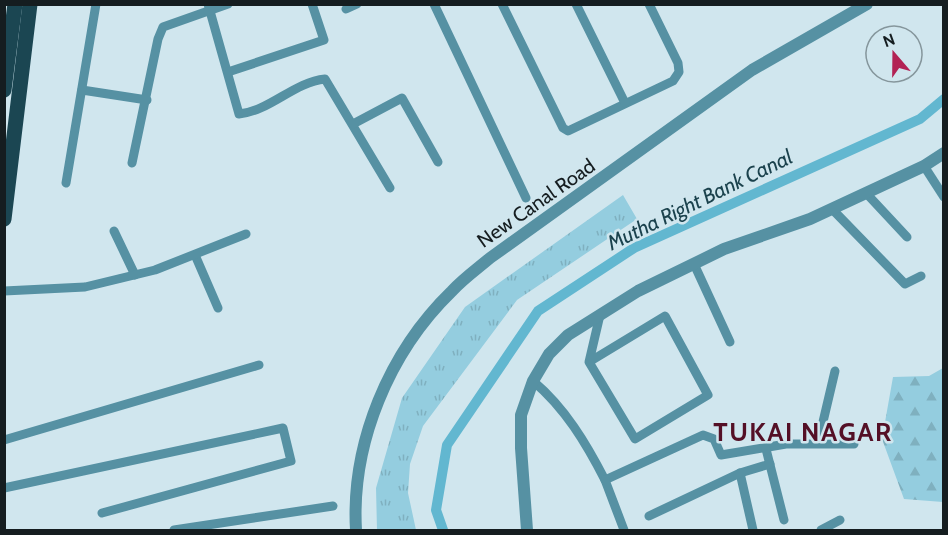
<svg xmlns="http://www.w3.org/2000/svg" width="948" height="535" font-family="Cabin,sans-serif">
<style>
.grass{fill:url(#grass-tufts)}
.forest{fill:url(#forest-firs)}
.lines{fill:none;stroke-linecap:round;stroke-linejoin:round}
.canal{stroke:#62b7d0;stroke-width:10}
.minor{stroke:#5691a3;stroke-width:9}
.tertiary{stroke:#5691a3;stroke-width:12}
.primary{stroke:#1b4652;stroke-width:15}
.labels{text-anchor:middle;stroke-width:5;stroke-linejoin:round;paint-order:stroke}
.street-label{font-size:20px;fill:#151d20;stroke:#d0e6ee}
.water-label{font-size:21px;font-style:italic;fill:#1b424d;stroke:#d0e6ee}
.district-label{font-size:26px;font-weight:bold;letter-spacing:1.5px;fill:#541026;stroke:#d0e6ee}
</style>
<defs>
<pattern id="grass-tufts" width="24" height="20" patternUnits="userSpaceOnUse" patternTransform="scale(1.5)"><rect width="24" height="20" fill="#94cddf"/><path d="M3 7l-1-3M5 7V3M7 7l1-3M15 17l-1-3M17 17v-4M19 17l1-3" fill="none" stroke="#7fb0bf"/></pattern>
<pattern id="forest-firs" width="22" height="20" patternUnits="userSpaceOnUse" patternTransform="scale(1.5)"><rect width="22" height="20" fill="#94cddf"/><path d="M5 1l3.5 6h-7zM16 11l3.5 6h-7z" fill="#7fb0bf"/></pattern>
</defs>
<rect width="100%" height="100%" fill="#d0e6ee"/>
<polygon class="grass" points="623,195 637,219 517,300 423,426 410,464 408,493 416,530 377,530 376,488 402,398 465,307"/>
<polygon class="forest" points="943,368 943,502 904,499 882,439 893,377 929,376"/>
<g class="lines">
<polyline class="canal" points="443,530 436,510 447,445 538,311 634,248 920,119 944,99"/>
<g class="minor">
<path d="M 208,4 L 239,114 C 270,111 294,82 325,79 L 390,188"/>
<polyline points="434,4 526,198"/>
<polyline points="502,4 563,128 568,131 673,81 679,72 678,63 649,4"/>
<polyline points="576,4 625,103"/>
<polyline points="346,9 357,4"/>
<polyline points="228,72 324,40 312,4"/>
<polyline points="82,90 147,100"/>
<polyline points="353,124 402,98 438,162"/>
<polyline points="132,163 158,39 163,27 228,4"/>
<polyline points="924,166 944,197"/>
<polyline points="66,183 96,4"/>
<polyline points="866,193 907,237"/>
<polyline points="832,209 905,284 921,276"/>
<polyline points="114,231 135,275"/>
<polyline points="195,255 218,308"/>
<polyline points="694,264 730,342"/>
<polyline points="4,291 85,287 155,270 246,234"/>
<polyline points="589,362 665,316 708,395 635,439 589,362 600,315"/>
<path d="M 533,381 C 565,408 586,443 605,480 L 703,435 L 714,439 L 721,455 L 786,444 L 854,444"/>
<polyline points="4,440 259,365"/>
<polyline points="818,443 835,371"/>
<polyline points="766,449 784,520"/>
<polyline points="740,473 753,530"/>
<polyline points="605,480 624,530"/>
<polyline points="4,488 283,428 291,461 102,513"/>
<polyline points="649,516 740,473 770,464"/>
<polyline points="174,530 333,506"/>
<polyline points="821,530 840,520"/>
</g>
<g class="tertiary">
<path d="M 356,530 C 351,443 389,352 452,291 C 463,279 477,269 490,258 L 752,70 L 867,4"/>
<polyline points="527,530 521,448 521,415 533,381 549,354 568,335 638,291 724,249 810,219 924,166 944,153"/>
</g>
<g class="primary">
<polyline points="4,90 15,4"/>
<polyline points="4,219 30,4"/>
</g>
</g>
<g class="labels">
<g class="street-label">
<text transform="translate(536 203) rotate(-35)" y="7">New Canal Road</text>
</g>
<g class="water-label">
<text transform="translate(700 200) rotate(-26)" y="7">Mutha Right Bank Canal</text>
</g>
<g class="district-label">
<text x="803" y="441">TUKAI NAGAR</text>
</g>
</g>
<rect width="948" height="535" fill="none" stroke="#151d20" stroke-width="12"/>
<g transform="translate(894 54) rotate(340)"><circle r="28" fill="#d0e6ee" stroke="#85969c" stroke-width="1.5"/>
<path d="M0-4.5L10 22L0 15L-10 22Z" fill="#b22254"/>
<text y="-9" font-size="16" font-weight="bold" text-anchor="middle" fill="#151d20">N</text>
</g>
</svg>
